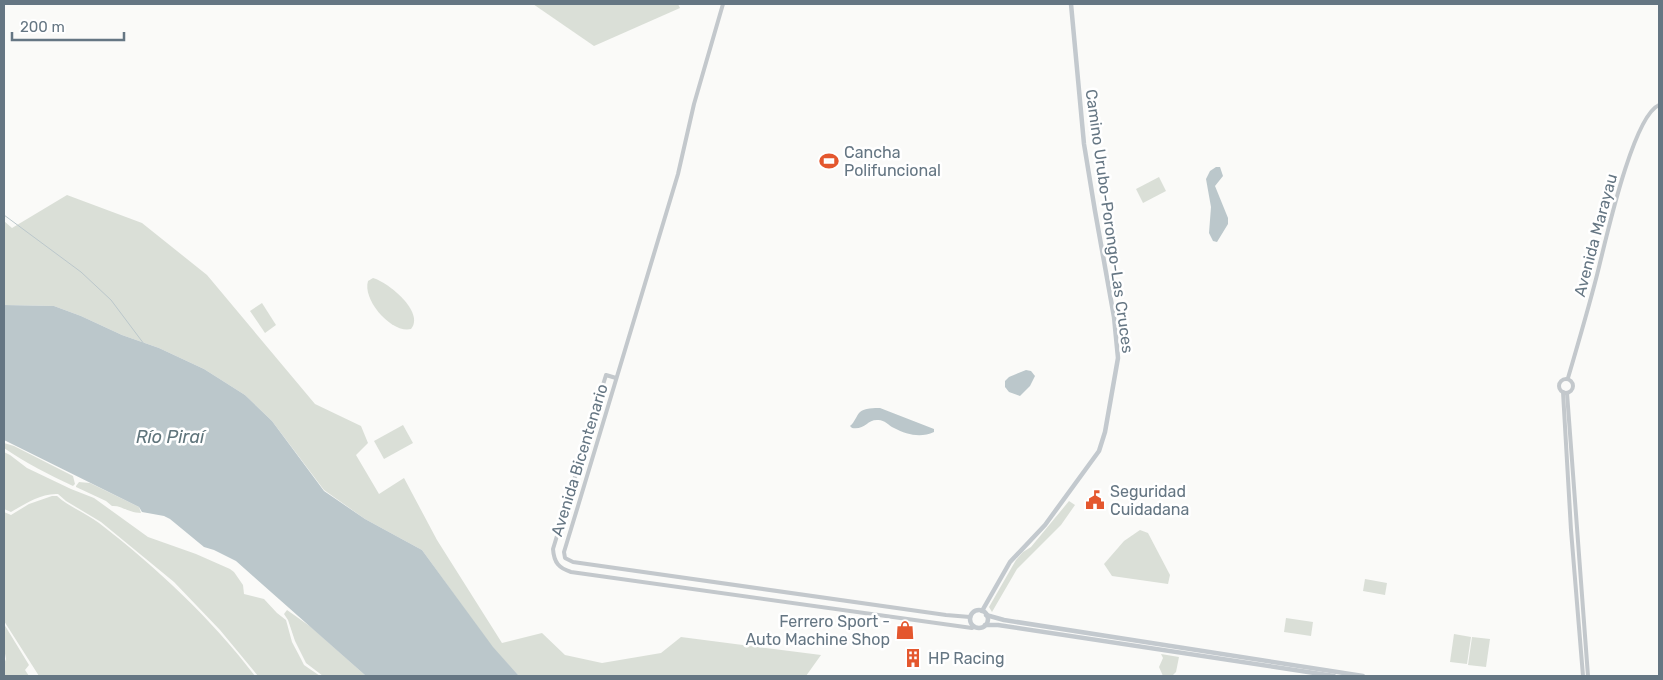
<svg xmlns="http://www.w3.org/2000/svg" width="1663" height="680" font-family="Rubik,sans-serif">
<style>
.green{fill:#dadfd7}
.water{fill:#bbc7cb}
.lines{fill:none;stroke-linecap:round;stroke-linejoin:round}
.stream{stroke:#bbc7cb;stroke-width:1}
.tertiary{stroke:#c3c8cc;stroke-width:4}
.secondary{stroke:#c3c9ce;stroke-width:4.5}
.labels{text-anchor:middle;stroke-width:5;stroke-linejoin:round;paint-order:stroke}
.poi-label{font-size:16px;fill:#657683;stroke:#fff;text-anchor:start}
.street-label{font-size:16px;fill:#657683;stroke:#fff}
.water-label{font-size:18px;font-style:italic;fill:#60757c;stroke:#fff}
</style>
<rect width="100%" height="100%" fill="#fafaf8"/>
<g class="green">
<polygon points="533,4 678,4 680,8 594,46"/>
<polygon points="1159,177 1166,191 1143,203 1136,189"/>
<polygon points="67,195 142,223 207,275 315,404 361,426 368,443 356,455 379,494 404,478 437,540 502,643 542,633 565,655 602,663 661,653 681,637 821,655 806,676 519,676 493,648 422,550 365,519 324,490 272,421 245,395 204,369 159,348 122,335 81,316 54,306 4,305 4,221 12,228"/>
<path d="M 373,278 C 388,282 425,312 411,329 C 392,334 362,300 368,281 Z"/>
<polygon points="262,303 276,325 265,333 250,311"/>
<polygon points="403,425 413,443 384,459 374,441"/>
<path d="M 4,443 L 14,446 L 73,476 L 75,484 L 73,486 C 49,475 26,463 4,448 Z"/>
<path d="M 4,452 L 10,455 L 27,468 L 71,489 L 94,498 L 148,537 L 196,554 L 230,569 L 234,572 L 243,585 L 244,594 L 264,599 L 277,613 L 286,620 L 292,642 L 301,659 L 304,665 L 320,676 L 258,676 L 220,630 L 174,582 L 101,522 L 66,501 L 58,494 C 41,493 25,504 11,512 L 4,509 Z"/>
<path d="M 79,482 L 90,483 L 139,507 L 141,513 C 129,513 121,505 112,506 L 106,501 L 76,487 L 76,486 Z"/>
<path d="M 52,496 L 57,496 C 69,507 86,513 99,523 C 157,568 211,618 255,676 L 39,676 L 4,621 L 4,512 L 11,515 L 29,504 Z"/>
<polygon points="1069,501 1075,505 1061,525 1017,569 992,612 989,607 1016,560 1023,552 1031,547"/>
<polygon points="1140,530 1148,533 1170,575 1168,584 1112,576 1104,564 1124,541"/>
<polygon points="1365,579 1387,583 1385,595 1363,591"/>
<polygon points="287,610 311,627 366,676 323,676 306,663 295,641 288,620 284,614"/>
<polygon points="1286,618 1313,622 1311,636 1284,632"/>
<polygon points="4,624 29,665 25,670 29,676 4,676 4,664 6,659 4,648"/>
<polygon points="1454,634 1471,637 1467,664 1450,662"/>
<polygon points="1472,637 1490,639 1486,667 1468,665"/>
<polygon points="1161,654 1179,657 1176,672 1172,676 1163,676 1159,667 1163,658"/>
</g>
<g class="water">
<polygon points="1216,167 1220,167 1223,176 1215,186 1228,218 1228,224 1217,242 1213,241 1209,233 1211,207 1206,179 1210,171"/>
<polygon points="4,305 54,306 81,316 122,335 159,348 204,369 245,395 272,421 324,491 365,519 422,550 493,647 519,676 366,676 236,561 214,550 204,547 170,519 164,516 142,512 139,507 4,440"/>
<polygon points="1026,370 1031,371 1035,376 1030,386 1020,396 1009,392 1005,387 1005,381 1009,377"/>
<path d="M 880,408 L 934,429 L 934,432 C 921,438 907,435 894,428 C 888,425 884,419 877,420 C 867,420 865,430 852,428 L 850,426 C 855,422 856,416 860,412 C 864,408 875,408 880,408 Z"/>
</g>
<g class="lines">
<polyline class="stream" points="4,215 81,272 111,300 144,344"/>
<g class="tertiary">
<polyline points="723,4 694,104 678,174 578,506 564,552 565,558 573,562 946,615 970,617"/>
<path d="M 616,378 L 606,375 L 553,549 C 554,563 559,568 571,572 L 972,628 L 974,627"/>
<path d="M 1568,378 C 1578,344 1588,310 1597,275 C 1605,244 1632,117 1659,105"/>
<circle cx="1566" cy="386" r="7"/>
<polyline points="1563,392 1571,530 1583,676"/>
<polyline points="1567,393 1588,676"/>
</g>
<g class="secondary">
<circle cx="979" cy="619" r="9"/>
<polyline points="982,611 1010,562 1045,525 1099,451 1105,432 1118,358 1114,317 1095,211 1084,144 1071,4"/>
<polyline points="986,615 1004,620 1363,676"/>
<polyline points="985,625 998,625 1334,676"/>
</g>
</g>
<defs>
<g id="stadium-bare" transform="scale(1.5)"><path d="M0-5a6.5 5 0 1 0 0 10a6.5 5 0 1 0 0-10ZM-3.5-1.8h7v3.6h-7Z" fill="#e4572e" stroke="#fff" stroke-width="2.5" paint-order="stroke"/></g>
<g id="civic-bare" transform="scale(1.5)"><path d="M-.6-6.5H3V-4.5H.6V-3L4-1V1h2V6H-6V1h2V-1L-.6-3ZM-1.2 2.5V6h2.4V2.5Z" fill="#e4572e" stroke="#fff" stroke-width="2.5" paint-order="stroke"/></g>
<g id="shop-bare" transform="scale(1.5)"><path d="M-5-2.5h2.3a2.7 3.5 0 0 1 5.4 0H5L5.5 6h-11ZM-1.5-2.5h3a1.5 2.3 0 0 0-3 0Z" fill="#e4572e" stroke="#fff" stroke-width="2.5" paint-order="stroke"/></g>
<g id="building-bare" transform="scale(1.5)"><path d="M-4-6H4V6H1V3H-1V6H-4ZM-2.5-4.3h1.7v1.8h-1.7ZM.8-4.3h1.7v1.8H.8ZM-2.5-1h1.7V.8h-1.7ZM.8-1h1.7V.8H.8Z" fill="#e4572e" stroke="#fff" stroke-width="2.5" paint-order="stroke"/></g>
</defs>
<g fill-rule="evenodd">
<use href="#stadium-bare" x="829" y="161"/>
<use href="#civic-bare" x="1095" y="500"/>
<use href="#shop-bare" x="905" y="630"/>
<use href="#building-bare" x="913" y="658"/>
</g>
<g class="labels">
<g class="poi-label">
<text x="844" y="158">Cancha<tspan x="844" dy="18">Polifuncional</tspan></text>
<text x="1110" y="497">Seguridad<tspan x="1110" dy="18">Cuidadana</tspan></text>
<text x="890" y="627" text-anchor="end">Ferrero Sport -<tspan x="890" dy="18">Auto Machine Shop</tspan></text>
<text x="928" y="664">HP Racing</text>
</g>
<g class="street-label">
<text transform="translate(1110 221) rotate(82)" y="6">Camino Urubo-Porongo-Las Cruces</text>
<text transform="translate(1595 235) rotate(-75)" y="6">Avenida Marayau</text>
<text transform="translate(579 460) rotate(-73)" y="6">Avenida Bicentenario</text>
</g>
<g class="water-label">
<text x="170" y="443">Río Piraí</text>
</g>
</g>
<rect width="1663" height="680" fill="none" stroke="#657683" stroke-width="10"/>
<path d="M12 32v8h112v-8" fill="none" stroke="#657683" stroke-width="2.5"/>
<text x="20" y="32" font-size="15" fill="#657683" stroke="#ffffff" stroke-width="4" paint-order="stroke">200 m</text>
</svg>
